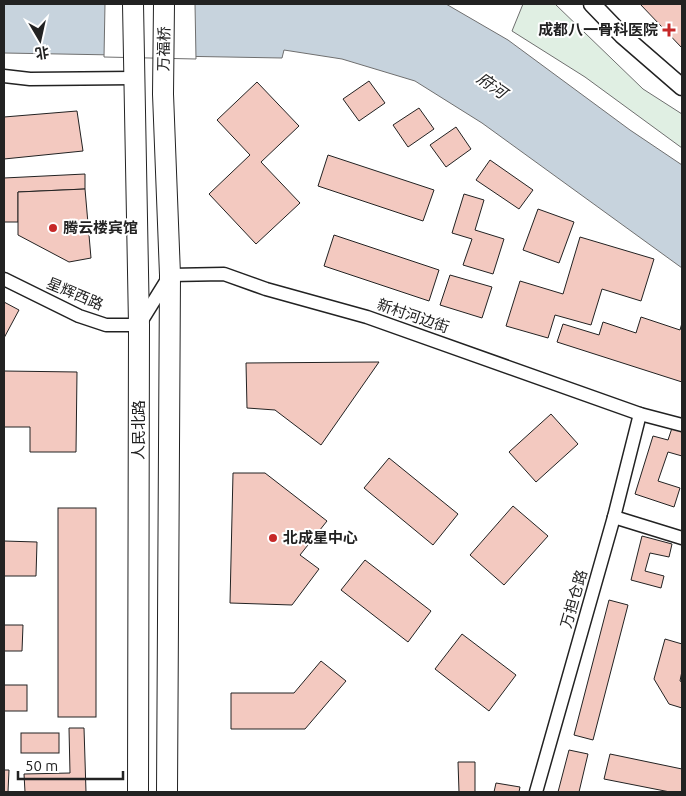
<svg xmlns="http://www.w3.org/2000/svg" width="686" height="796" font-family="Ubuntu,'Noto Sans SC',sans-serif">
<style>
.green{fill:#e0efe3;stroke:#6f6f6f}
.water{fill:#c7d3dd;stroke:#6f6f6f}
.pier{fill:#fff;stroke:#6f6f6f}
.building{fill:#f3c9c0;stroke:#222}
.lines{fill:none;stroke-linecap:round;stroke-linejoin:round}
.minor-casing{stroke:#222;stroke-width:15}
.tertiary-casing{stroke:#222;stroke-width:19}
.primary-casing{stroke:#222;stroke-width:22}
.minor{stroke:#fff;stroke-width:12}
.tertiary{stroke:#fff;stroke-width:16}
.primary{stroke:#fff;stroke-width:20}
.poi-dot{fill:#c62828;stroke:#fff;stroke-width:2}
.labels{text-anchor:middle;stroke-width:4;stroke-linejoin:round;paint-order:stroke}
.poi-label{font-size:15px;font-weight:bold;fill:#222;stroke:#fff;text-anchor:start}
.street-label{font-size:15px;fill:#222;stroke:#fff}
.water-label{font-size:16px;font-style:italic;fill:#222;stroke:#fff}
</style>
<rect width="100%" height="100%" fill="#fff"/>
<polygon class="green" points="523,4 555,4 643,89 682,114 682,148 585,77 512,31"/>
<polygon class="water" points="4,4 446,4 508,40 630,130 682,165 682,268 482,123 415,81 342,59 284,50 282,58 4,53"/>
<polygon class="pier" points="105,4 195,4 196,59 104,57"/>
<g class="building">
<polygon points="640,4 682,4 682,48"/>
<polygon points="369,81 385,103 359,121 343,99"/>
<polygon points="257,82 299,126 261,162 300,203 256,244 209,194 250,155 217,120"/>
<polygon points="419,108 434,129 408,147 393,125"/>
<polygon points="77,111 83,151 4,159 4,117"/>
<polygon points="456,127 471,149 446,167 430,145"/>
<polygon points="328,155 434,190 423,221 318,186"/>
<polygon points="490,160 533,190 519,209 476,180"/>
<polygon points="85,174 85,189 18,192 18,222 4,222 4,178"/>
<polygon points="85,189 91,258 69,262 18,235 18,192"/>
<polygon points="464,194 484,200 475,230 504,239 493,274 463,265 472,239 452,233"/>
<polygon points="538,209 574,222 559,263 523,250"/>
<polygon points="334,235 439,270 429,301 324,266"/>
<polygon points="580,237 654,259 641,301 602,289 591,325 555,315 548,338 506,326 520,281 563,294"/>
<polygon points="450,275 492,287 482,318 440,305"/>
<polygon points="4,302 19,310 4,338"/>
<polygon points="641,317 680,330 682,323 682,382 557,342 563,324 599,335 603,322 636,333"/>
<polygon points="379,362 321,445 275,410 247,408 246,363"/>
<polygon points="4,371 77,372 76,452 30,452 30,427 4,427"/>
<polygon points="551,414 578,444 536,482 509,452"/>
<polygon points="672,428 682,431 682,456 668,452 658,481 680,488 674,507 635,494 653,436 668,440"/>
<polygon points="389,458 458,514 433,545 364,488"/>
<polygon points="233,473 265,473 327,521 300,555 319,569 292,605 230,603"/>
<polygon points="513,506 548,536 504,585 470,555"/>
<rect x="58" y="508" width="38" height="209"/>
<polygon points="642,536 672,544 669,557 650,553 645,571 664,576 661,588 631,580"/>
<polygon points="4,541 37,542 36,576 4,576"/>
<polygon points="365,560 431,611 408,642 341,590"/>
<polygon points="609,600 628,605 593,740 574,735"/>
<polygon points="4,625 23,625 22,651 4,651"/>
<polygon points="462,634 516,675 489,711 435,669"/>
<polygon points="665,639 682,644 682,671 680,681 682,682 682,708 669,704 654,679"/>
<polygon points="321,661 346,681 305,729 231,729 231,693 294,693"/>
<rect x="4" y="685" width="23" height="26"/>
<polygon points="69,728 84,728 86,792 25,792 24,774 70,773"/>
<rect x="21" y="733" width="38" height="20"/>
<polygon points="569,750 588,754 579,792 558,792"/>
<polygon points="610,754 682,769 682,792 670,792 604,779"/>
<polygon points="458,762 475,762 475,792 459,792"/>
<polygon points="4,770 9,770 8,792 4,792"/>
<polygon points="496,783 520,787 519,792 494,792"/>
</g>
<g class="lines">
<g class="minor-casing">
<g id="minor">
<polyline points="4,76 30,79 134,78"/>
<polyline points="4,279 79,316 106,325 139,325 170,275 224,274 266,289 367,317 640,414 682,425"/>
<polyline points="614,517 682,538"/>
<polyline points="536,792 614,517 640,414"/>
</g>
</g>
<g class="tertiary-casing">
<polyline id="tertiary" points="592,4 622,35 682,87"/>
</g>
<g class="primary-casing">
<g id="primary">
<polyline points="133,4 139,325 138,792"/>
<polyline points="164,4 163,94 170,275 167,792"/>
</g>
</g>
<use href="#minor" class="minor"/>
<use href="#tertiary" class="tertiary"/>
<use href="#primary" class="primary"/>
</g>
<g class="poi-dot">
<path d="M666.5 22.5h5v5h5v5h-5v5h-5v-5h-5v-5h5z"/>
<circle cx="53" cy="228" r="5"/>
<circle cx="273" cy="538" r="5"/>
</g>
<g class="labels">
<g class="poi-label">
<text x="658" y="35" text-anchor="end">成都八一骨科医院</text>
<text x="63" y="233">腾云楼宾馆</text>
<text x="283" y="543">北成星中心</text>
</g>
<g class="street-label">
<text transform="translate(164 49) rotate(-89)" y="5">万福桥</text>
<text transform="translate(75 294) rotate(23)" y="5">星辉西路</text>
<text transform="translate(413 316) rotate(19)" y="5">新村河边街</text>
<text transform="translate(139 430) rotate(-90)" y="5">人民北路</text>
<text transform="translate(574 599) rotate(-74)" y="5">万担仓路</text>
</g>
<g class="water-label">
<text transform="translate(492 85) rotate(35)" y="6">府河</text>
</g>
</g>
<rect width="686" height="796" fill="none" stroke="#222222" stroke-width="10"/>
<g transform="translate(40 40) rotate(171)" stroke="#ffffff" stroke-width="4" paint-order="stroke">
<path d="M0-4L9 19L0 12L-9 19Z" fill="#222222"/>
<text y="-8" font-size="14" font-weight="bold" text-anchor="middle" fill="#222222">北</text>
</g>
<path d="M18 771v8h105v-8" fill="none" stroke="#222222" stroke-width="2.5"/>
<text x="25" y="771" font-size="15" fill="#222222" stroke="#ffffff" stroke-width="4" paint-order="stroke">50 m</text>
</svg>
